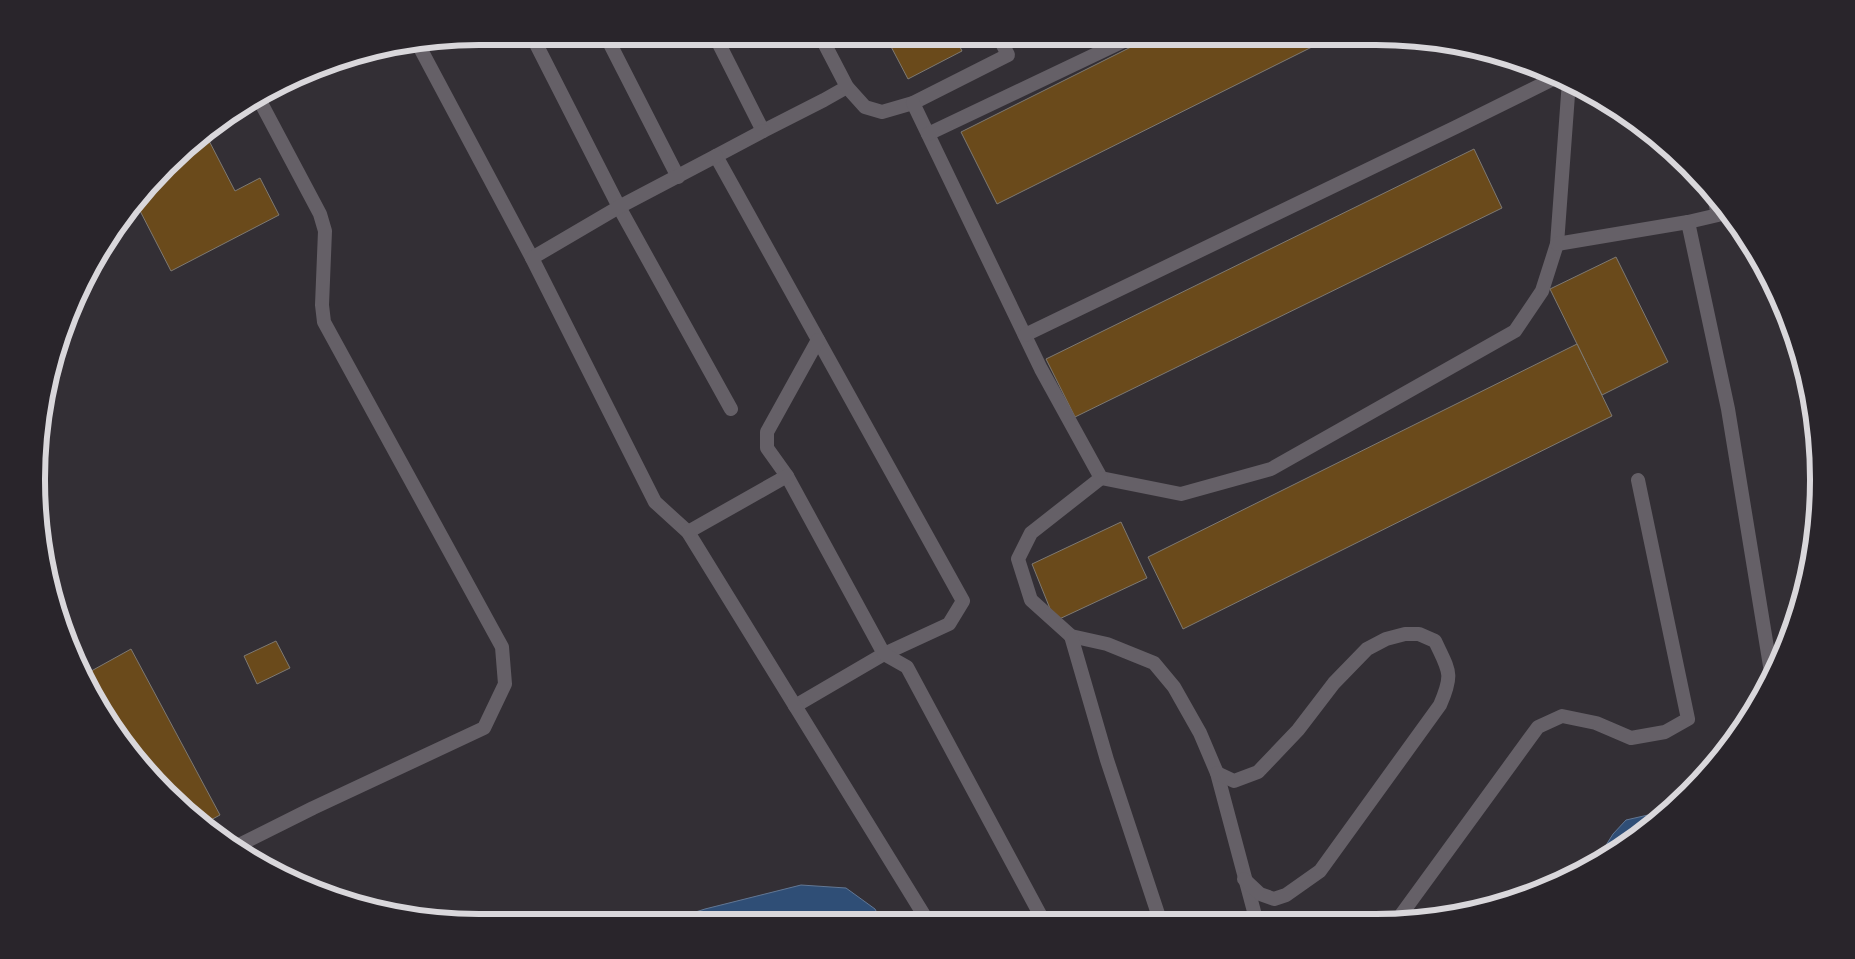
<svg xmlns="http://www.w3.org/2000/svg" width="1855" height="959" font-family="Arial,sans-serif">
<style>
.water{fill:#2f4e76;stroke:#627794}
.building{fill:#6a4a1b;stroke:#7e7972}
.lines{fill:none;stroke-linecap:round;stroke-linejoin:round}
.service{stroke:#656067;stroke-width:14}
.rim{fill:none;stroke:#d9d7db;stroke-width:6}
</style>
<rect width="100%" height="100%" fill="#332f35"/>
<g class="water">
<polygon points="1648,815 1660,817 1645,831 1598,858 1613,834 1626,820"/>
<polygon points="801,885 846,888 875,909 881,921 667,921 705,909"/>
</g>
<g class="building">
<polygon points="886,37 955,37 962,51 908,79"/>
<polygon points="1151,37 1332,37 997,204 961,132"/>
<polygon points="205,133 235,191 260,178 279,215 171,271 137,205"/>
<polygon points="1474,149 1502,208 1075,417 1046,359"/>
<polygon points="1616,257 1668,362 1602,395 1550,289"/>
<polygon points="1577,344 1612,416 1183,629 1148,557"/>
<polygon points="1121,522 1147,578 1055,621 1032,564"/>
<polygon points="276,641 290,668 257,684 244,656"/>
<polygon points="131,649 220,815 207,822 166,793 111,726 84,675"/>
</g>
<g class="lines">
<g class="service">
<polyline points="532,36 619,207 731,409"/>
<polyline points="606,36 678,177"/>
<polyline points="715,36 763,131 824,100 847,87"/>
<polyline points="821,37 847,87 865,107 882,112 913,103 1008,55 999,37"/>
<polyline points="419,46 532,258"/>
<polyline points="913,103 1041,369 1101,478 1181,494 1271,469 1515,331 1542,291 1557,244 1569,81"/>
<polyline points="763,131 716,156 963,601 949,624 884,654 795,706"/>
<polyline points="928,134 1132,37"/>
<polyline points="716,156 619,207 532,258 655,502 688,532 927,920"/>
<polyline points="1688,222 1718,215 1713,193"/>
<polyline points="1557,244 1688,222 1728,409 1772,678"/>
<polyline points="1025,335 1456,127 1557,77"/>
<polyline points="818,340 767,432 767,448 787,476 884,654 907,667 1043,920"/>
<polyline points="1101,478 1031,533 1018,559 1031,600 1071,636 1107,644 1154,663 1174,687 1200,733 1217,773 1256,919"/>
<polyline points="688,532 787,476"/>
<polyline points="1071,636 1107,760 1160,920"/>
<path d="M 1217,773 L 1234,781 L 1258,772 L 1298,730 L 1334,683 L 1367,649 L 1386,639 L 1405,634 L 1419,634 L 1435,641 C 1449,671 1454,673 1440,705 L 1320,871 L 1286,895 L 1274,899 L 1260,894 L 1244,879"/>
<polyline points="239,845 313,808 484,728 505,684 502,647 324,322 322,305 325,231 320,214 260,101"/>
<polyline points="1398,919 1538,727 1562,716 1596,723 1631,738 1665,732 1688,719 1638,480"/>
</g>
</g>
<path d="M0 0H1855V959H0ZM479 45H1376A434 434 0 0 1 1810 479V480A434 434 0 0 1 1376 914H479A434 434 0 0 1 45 480V479A434 434 0 0 1 479 45Z" fill="#29252b" fill-rule="evenodd"/>
<path class="rim" d="M479 45H1376A434 434 0 0 1 1810 479V480A434 434 0 0 1 1376 914H479A434 434 0 0 1 45 480V479A434 434 0 0 1 479 45Z"/>
</svg>
